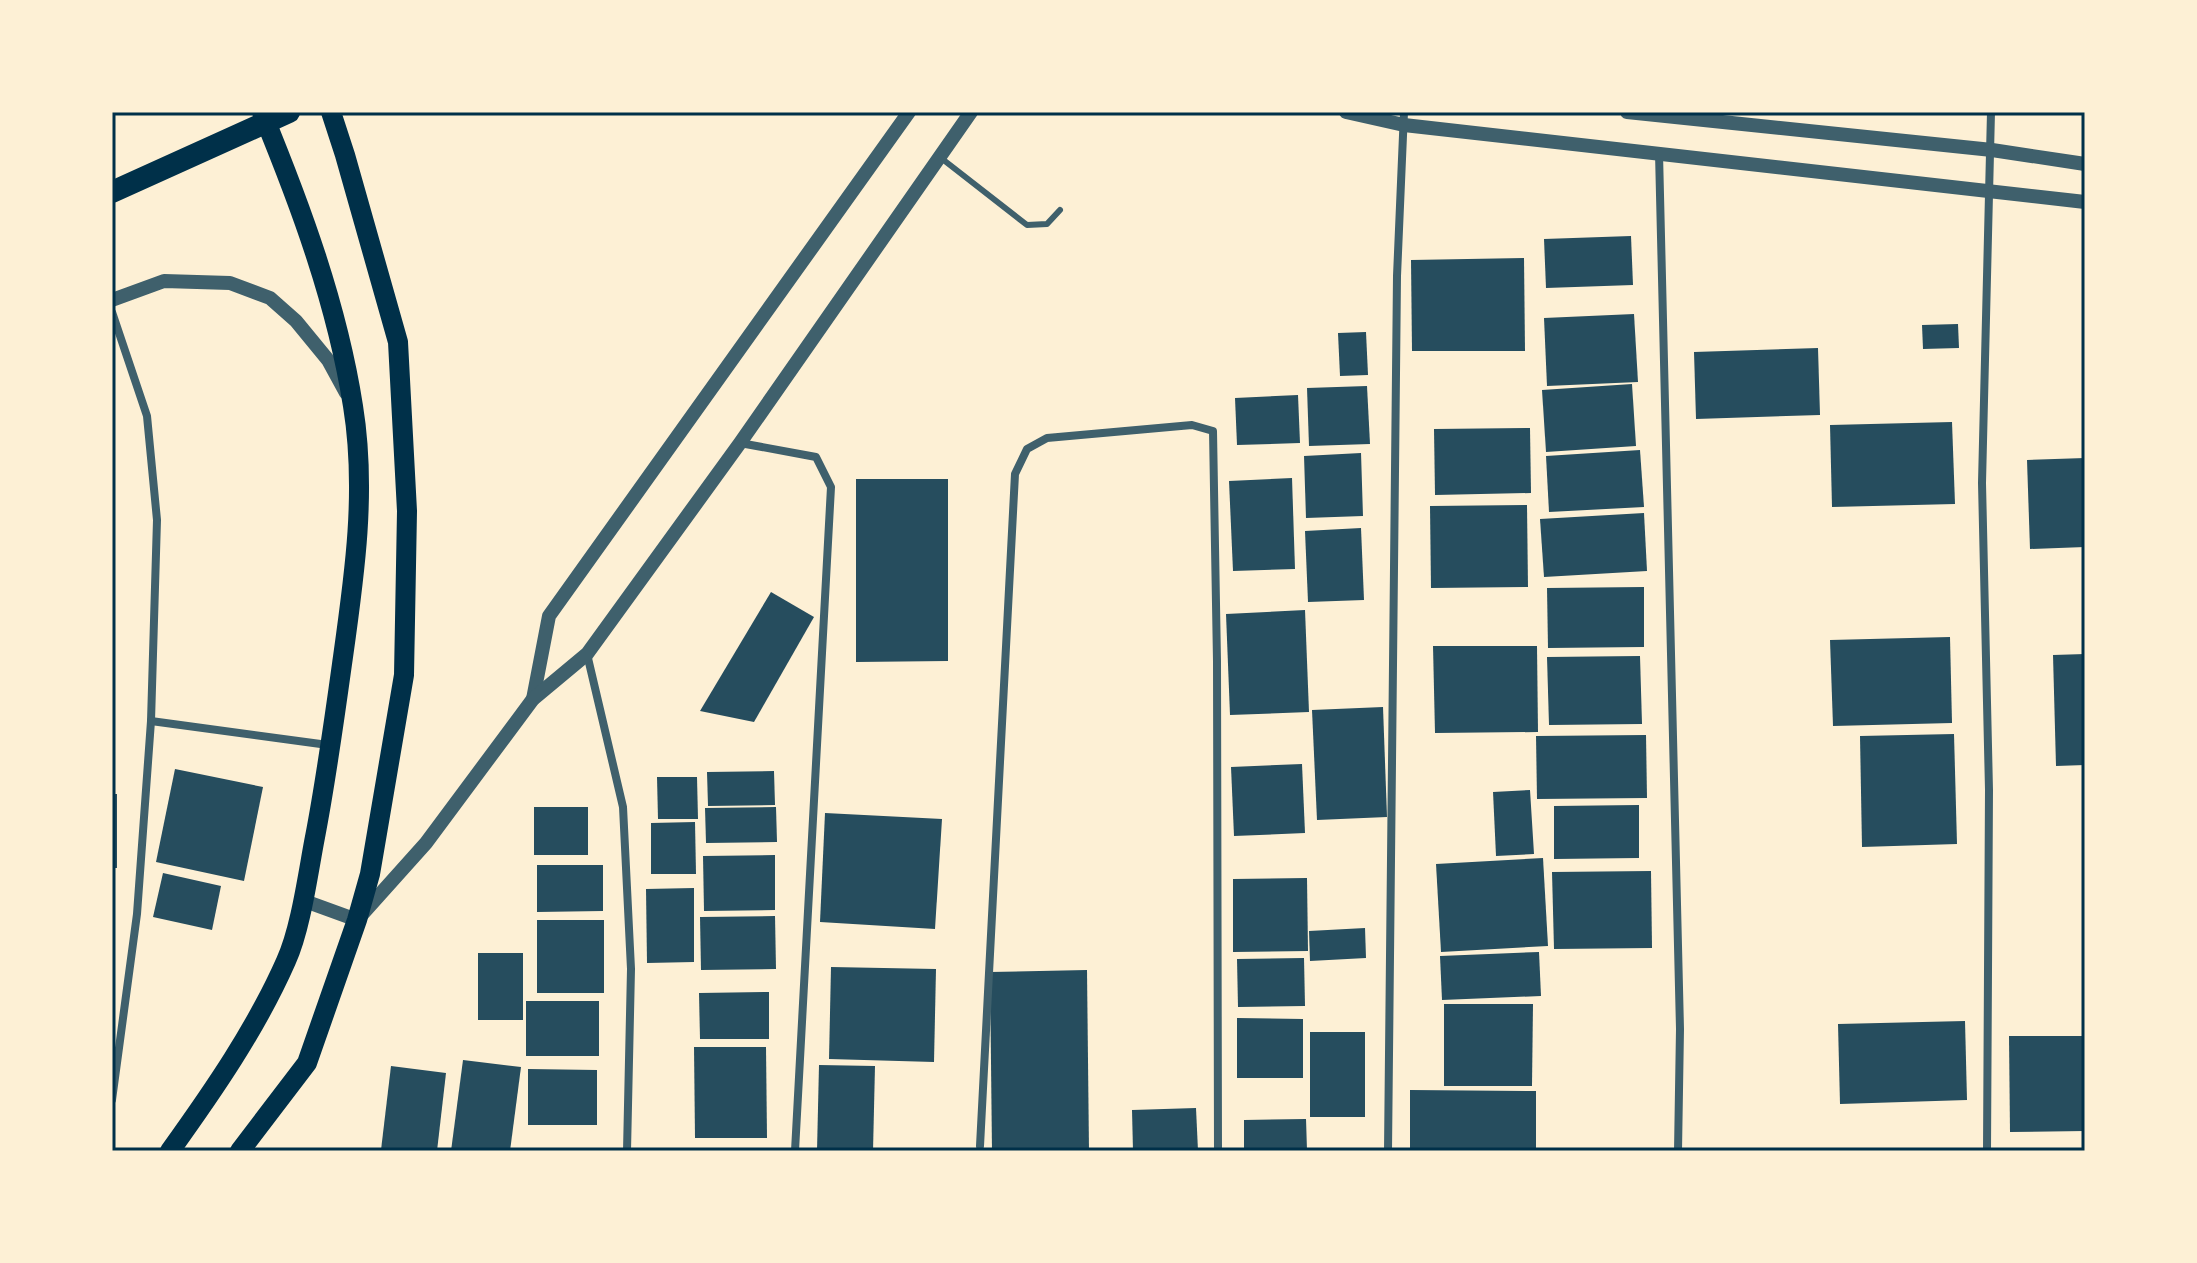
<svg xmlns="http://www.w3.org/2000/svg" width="2197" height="1263" font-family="'PT Sans Narrow',sans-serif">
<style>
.building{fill:#264d5e}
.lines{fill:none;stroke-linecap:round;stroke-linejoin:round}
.service{stroke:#3f606c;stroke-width:6}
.minor{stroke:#3f606c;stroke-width:8}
.tertiary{stroke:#3f606c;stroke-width:14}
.primary{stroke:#003049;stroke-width:20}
.trunk{stroke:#003049;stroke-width:22}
.neatline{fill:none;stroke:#003049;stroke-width:3}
</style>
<rect width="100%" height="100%" fill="#fdf0d5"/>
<g class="building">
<polygon points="1631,236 1633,285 1546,288 1544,239"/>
<polygon points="1524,258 1525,351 1412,351 1411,260"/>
<polygon points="1634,314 1638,382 1547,386 1544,318"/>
<polygon points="1958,324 1959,348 1923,349 1922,325"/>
<polygon points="1366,332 1368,375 1340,376 1338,333"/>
<polygon points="1818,348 1820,415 1696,419 1694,352"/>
<polygon points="1632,384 1636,446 1546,452 1542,390"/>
<polygon points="1367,386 1370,444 1309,446 1307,388"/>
<polygon points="1298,395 1300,443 1237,445 1235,398"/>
<polygon points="1952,422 1955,504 1832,507 1830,425"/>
<polygon points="1530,428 1531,493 1435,495 1434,429"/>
<polygon points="1640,450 1644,507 1549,512 1546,456"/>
<polygon points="1361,453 1363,516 1306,518 1304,456"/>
<polygon points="2085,458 2085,547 2030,549 2027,460"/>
<polygon points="1292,478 1295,569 1233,571 1229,481"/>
<polygon points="856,479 948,479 948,661 856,662"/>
<polygon points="1527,505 1528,587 1431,588 1430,506"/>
<polygon points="1644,513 1647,571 1544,577 1540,519"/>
<polygon points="1361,528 1364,600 1308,602 1305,531"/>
<polygon points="1644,587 1644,647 1548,648 1547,588"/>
<polygon points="771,592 814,617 754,722 700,711"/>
<polygon points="1305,610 1309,712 1230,715 1226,614"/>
<polygon points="1950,637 1952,723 1833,726 1830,640"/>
<polygon points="1433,646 1537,646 1538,732 1435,733"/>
<polygon points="2085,654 2085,765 2056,766 2053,655"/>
<polygon points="1640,656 1642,724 1549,725 1547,657"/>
<polygon points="1383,707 1387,817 1317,820 1312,710"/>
<polygon points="1954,734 1957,844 1862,847 1860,736"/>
<polygon points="1646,735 1647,798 1537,799 1536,736"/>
<polygon points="1302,764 1305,833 1234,836 1231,767"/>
<polygon points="175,769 263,787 244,881 156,862"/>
<polygon points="774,771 775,805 708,806 707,772"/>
<polygon points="657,777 697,777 698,819 658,819"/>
<polygon points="1530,790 1534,854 1496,856 1493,792"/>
<rect x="112" y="794" width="5" height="74"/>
<polygon points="1639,805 1639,858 1554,859 1554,806"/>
<rect x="534" y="807" width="54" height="48"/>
<polygon points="776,807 777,842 706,843 705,808"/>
<polygon points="825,813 942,819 935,929 820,922"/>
<polygon points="695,822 696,874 651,874 651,823"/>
<polygon points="775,855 775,910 704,911 703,856"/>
<polygon points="1543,858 1548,946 1441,952 1436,864"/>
<polygon points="537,865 603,865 603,911 537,912"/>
<polygon points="1651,871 1652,948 1554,949 1552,872"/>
<polygon points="163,873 221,886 212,930 153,917"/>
<polygon points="1307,878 1308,951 1233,952 1233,879"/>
<polygon points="694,888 694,962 647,963 646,889"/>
<polygon points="775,916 776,969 701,970 700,917"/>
<rect x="537" y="920" width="67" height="73"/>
<polygon points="1365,928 1366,958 1310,961 1309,931"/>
<polygon points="1539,952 1541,996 1442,1000 1440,956"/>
<rect x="478" y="953" width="45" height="67"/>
<polygon points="1304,958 1305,1006 1238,1007 1237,959"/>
<polygon points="831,967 936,969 934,1062 829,1059"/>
<polygon points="1087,970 1089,1151 992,1151 990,972"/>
<polygon points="769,992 769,1039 700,1039 699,993"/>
<rect x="526" y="1001" width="73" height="55"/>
<polygon points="1444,1004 1533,1004 1532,1086 1444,1086"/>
<polygon points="1237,1018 1303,1019 1303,1078 1237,1078"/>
<polygon points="1965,1021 1967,1100 1840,1104 1838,1024"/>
<rect x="1310" y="1032" width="55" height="85"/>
<polygon points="2009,1036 2085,1036 2085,1131 2010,1132"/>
<polygon points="694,1047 766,1047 767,1138 695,1138"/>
<polygon points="463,1060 521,1067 510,1151 451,1151"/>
<polygon points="819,1065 875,1066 873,1151 817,1151"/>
<polygon points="391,1066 446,1073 437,1151 381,1150"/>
<polygon points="528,1069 597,1070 597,1125 528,1125"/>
<polygon points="1410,1090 1536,1091 1536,1151 1410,1151"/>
<polygon points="1196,1108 1198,1151 1133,1151 1132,1110"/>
<polygon points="1306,1119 1307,1151 1244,1151 1244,1120"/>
</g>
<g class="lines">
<polyline class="service" points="941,158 1027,225 1047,224 1060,210"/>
<g class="minor">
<polyline points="1659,153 1680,1029 1678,1151"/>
<polyline points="112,312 147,416 157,520 151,721 137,914 112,1100"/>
<polyline points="740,443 816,457 831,487 795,1151"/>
<polyline points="587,654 623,807 631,969 627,1151"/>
<polyline points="151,721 328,745"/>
<polyline points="980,1146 1015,474 1027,449 1047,438 1192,425 1213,431 1217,661 1218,1151"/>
<polyline points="1388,1151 1397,276 1404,112"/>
<polyline points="1987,1151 1989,790 1982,483 1991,112"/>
</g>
<g class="tertiary">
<polyline points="1346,112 1404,125 2085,202"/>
<polyline points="1627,112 1992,150 2085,164"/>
<polyline points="112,300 164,281 230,283 270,298 296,321 328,360 346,393"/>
<polyline points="533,699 549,616 909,112"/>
<polyline points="302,900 357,920 426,843 533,699 587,654 740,443 971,112"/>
</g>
<g class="primary">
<path d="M 170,1151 C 213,1091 256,1029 286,961 C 301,928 308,873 315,837 C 326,780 334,722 342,664 C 354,579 367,492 353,406 C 337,304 301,207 262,112"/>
<polyline points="240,1151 307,1063 357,920 370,874 404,675 407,511 398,342 345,155 331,112"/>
</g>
<polyline class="trunk" points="112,192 289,112"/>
</g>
<rect width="2197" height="1263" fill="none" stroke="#fdf0d5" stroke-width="228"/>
<rect x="114" y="114" width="1969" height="1035" class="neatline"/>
</svg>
